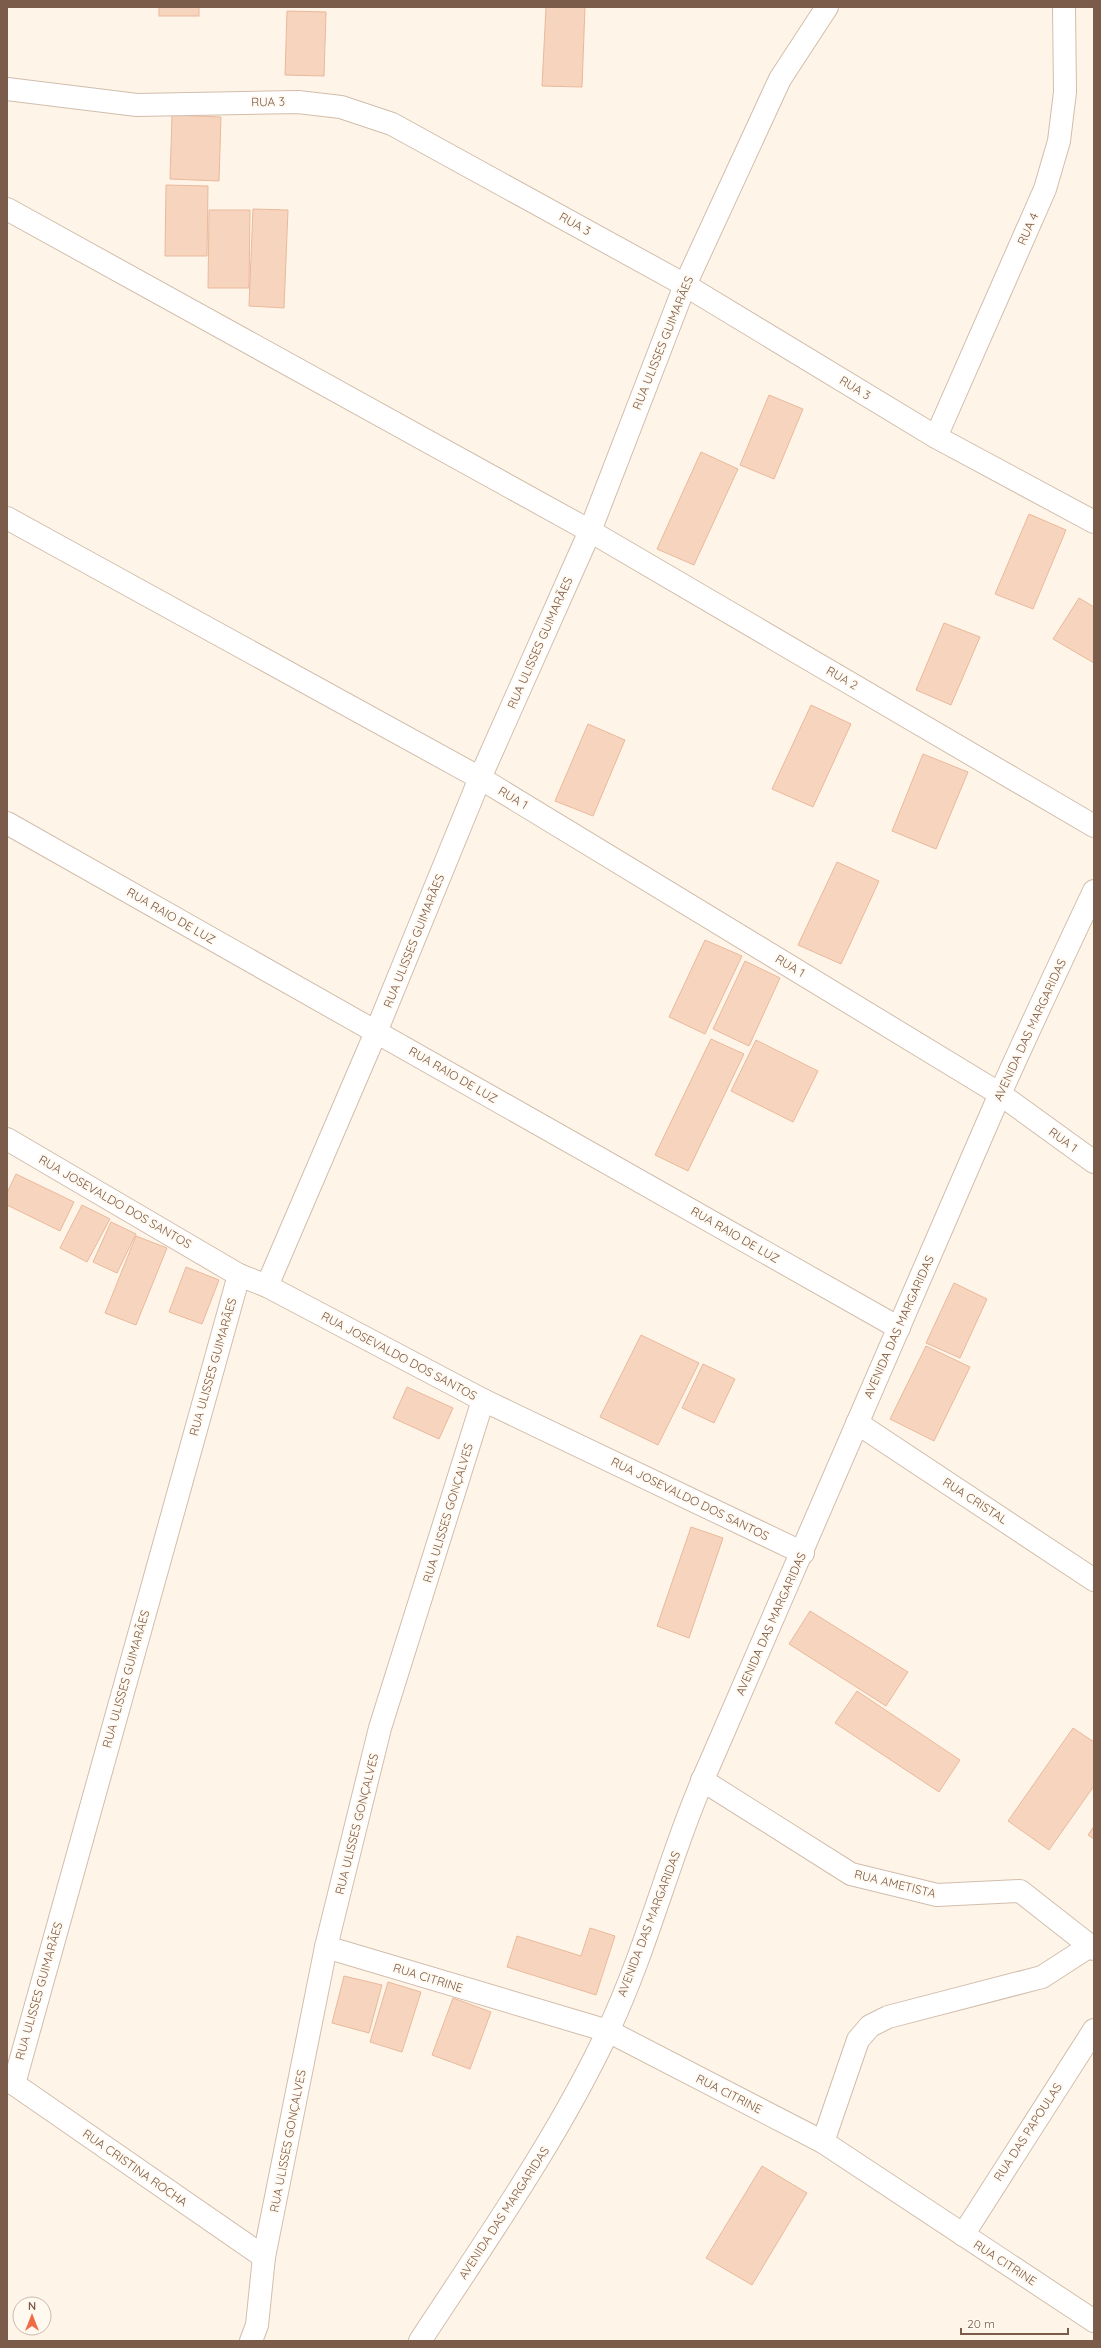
<svg xmlns="http://www.w3.org/2000/svg" width="1101" height="2348" font-family="Quicksand,sans-serif">
<style>
.building{fill:#f6d4bd;stroke:#eab99c}
.lines{fill:none;stroke-linecap:round;stroke-linejoin:round}
.minor-casing{stroke:#d2bdac;stroke-width:24}
.minor{stroke:#fff;stroke-width:22}
.labels{text-anchor:middle;stroke-width:3.5;stroke-linejoin:round;paint-order:stroke}
.street-label{font-size:12px;fill:#7b5b49;stroke:#fff9f0}
</style>
<rect width="100%" height="100%" fill="#fef5e8"/>
<g class="building">
<rect x="159" y="7" width="40" height="9"/>
<polygon points="546,7 585,7 582,87 542,86"/>
<polygon points="287,11 326,12 324,76 285,75"/>
<polygon points="172,115 221,117 219,181 170,179"/>
<polygon points="166,185 208,186 207,256 165,256"/>
<polygon points="253,209 288,210 284,308 249,306"/>
<polygon points="209,210 250,210 249,288 208,288"/>
<polygon points="769,395 803,409 774,479 740,465"/>
<polygon points="701,452 738,469 694,565 657,549"/>
<polygon points="1029,514 1066,530 1033,609 995,594"/>
<polygon points="1079,598 1094,607 1094,663 1053,639"/>
<polygon points="944,623 980,637 951,705 916,690"/>
<polygon points="811,705 851,724 813,807 772,789"/>
<polygon points="588,724 625,740 593,816 555,801"/>
<polygon points="923,754 968,772 936,849 892,831"/>
<polygon points="837,862 879,881 841,964 798,945"/>
<polygon points="705,940 742,956 705,1034 669,1017"/>
<polygon points="745,961 780,978 749,1046 713,1029"/>
<polygon points="711,1039 744,1054 688,1171 655,1155"/>
<polygon points="756,1040 818,1071 793,1122 731,1091"/>
<polygon points="16,1174 74,1202 60,1231 7,1205 7,1193"/>
<polygon points="82,1205 110,1219 87,1262 60,1248"/>
<polygon points="111,1222 136,1234 117,1273 93,1262"/>
<polygon points="136,1236 167,1248 136,1325 105,1313"/>
<polygon points="186,1267 219,1280 202,1324 169,1312"/>
<polygon points="954,1283 987,1299 960,1358 926,1343"/>
<polygon points="641,1335 699,1363 658,1445 600,1417"/>
<polygon points="926,1346 970,1367 934,1441 890,1419"/>
<polygon points="703,1364 735,1379 714,1423 682,1408"/>
<polygon points="407,1387 453,1408 439,1439 393,1418"/>
<polygon points="691,1527 723,1538 689,1638 657,1626"/>
<polygon points="810,1611 908,1672 886,1706 789,1644"/>
<polygon points="857,1691 960,1760 939,1792 835,1723"/>
<polygon points="1073,1728 1094,1742 1094,1786 1049,1850 1008,1821"/>
<polygon points="1094,1826 1094,1839 1088,1835"/>
<polygon points="590,1928 615,1936 596,1995 507,1967 517,1936 581,1956"/>
<polygon points="344,1976 382,1985 369,2033 332,2023"/>
<polygon points="388,1982 421,1992 402,2052 370,2042"/>
<polygon points="453,1998 491,2012 470,2069 432,2055"/>
<polygon points="762,2166 807,2193 752,2285 706,2258"/>
</g>
<g class="lines">
<g class="minor-casing">
<g id="minor">
<polyline points="7,89 137,105 298,102 341,107 392,124 685,285 936,437 1094,522"/>
<polyline points="7,209 590,531 1094,826"/>
<polyline points="936,437 1045,189 1059,141 1065,92 1064,7"/>
<polyline points="7,518 480,778 1000,1094 1094,1162"/>
<polyline points="7,823 899,1328"/>
<polyline points="7,1139 239,1275 267,1286 483,1400 803,1553"/>
<polyline points="267,1286 376,1032 480,778 590,531 685,285 780,79 827,7"/>
<polyline points="857,1423 1094,1580"/>
<polyline points="702,1780 851,1874 937,1895 1020,1891 1094,1949"/>
<polyline points="326,1947 608,2031 823,2142 1094,2321"/>
<polyline points="7,2077 14,2084 264,2257"/>
<polyline points="14,2084 239,1275"/>
<polyline points="823,2142 858,2040 870,2026 888,2017 1042,1977 1090,1946"/>
<polyline points="963,2235 1094,2030"/>
<polyline points="251,2341 257,2325 264,2257 326,1947 380,1728 483,1400"/>
<path d="M 420,2341 C 486,2240 556,2141 608,2031 C 649,1944 671,1849 711,1761 C 808,1540 901,1317 999,1096 C 1030,1027 1062,959 1094,891"/>
</g>
</g>
<use href="#minor" class="minor"/>
</g>
<g class="labels">
<g class="street-label">
<text transform="translate(268 102) rotate(-1)" y="4">RUA 3</text>
<text transform="translate(575 224) rotate(29)" y="4">RUA 3</text>
<text transform="translate(1028 229) rotate(-66)" y="4">RUA 4</text>
<text transform="translate(663 343) rotate(-68)" y="4">RUA ULISSES GUIMARÃES</text>
<text transform="translate(855 388) rotate(31)" y="4">RUA 3</text>
<text transform="translate(540 643) rotate(-66)" y="4">RUA ULISSES GUIMARÃES</text>
<text transform="translate(842 678) rotate(30)" y="4">RUA 2</text>
<text transform="translate(513 798) rotate(31)" y="4">RUA 1</text>
<text transform="translate(171 916) rotate(30)" y="4">RUA RAIO DE LUZ</text>
<text transform="translate(414 941) rotate(-68)" y="4">RUA ULISSES GUIMARÃES</text>
<text transform="translate(790 966) rotate(31)" y="4">RUA 1</text>
<text transform="translate(1030 1030) rotate(-65)" y="4">AVENIDA DAS MARGARIDAS</text>
<text transform="translate(453 1075) rotate(30)" y="4">RUA RAIO DE LUZ</text>
<text transform="translate(1063 1140) rotate(36)" y="4">RUA 1</text>
<text transform="translate(115 1202) rotate(30)" y="4">RUA JOSEVALDO DOS SANTOS</text>
<text transform="translate(735 1235) rotate(30)" y="4">RUA RAIO DE LUZ</text>
<text transform="translate(899 1327) rotate(-66)" y="4">AVENIDA DAS MARGARIDAS</text>
<text transform="translate(399 1356) rotate(28)" y="4">RUA JOSEVALDO DOS SANTOS</text>
<text transform="translate(213 1367) rotate(-74)" y="4">RUA ULISSES GUIMARÃES</text>
<text transform="translate(690 1499) rotate(26)" y="4">RUA JOSEVALDO DOS SANTOS</text>
<text transform="translate(975 1501) rotate(33)" y="4">RUA CRISTAL</text>
<text transform="translate(448 1513) rotate(-73)" y="4">RUA ULISSES GONÇALVES</text>
<text transform="translate(771 1624) rotate(-66)" y="4">AVENIDA DAS MARGARIDAS</text>
<text transform="translate(126 1679) rotate(-74)" y="4">RUA ULISSES GUIMARÃES</text>
<text transform="translate(357 1824) rotate(-76)" y="4">RUA ULISSES GONÇALVES</text>
<text transform="translate(895 1884) rotate(14)" y="4">RUA AMETISTA</text>
<text transform="translate(649 1924) rotate(-69)" y="4">AVENIDA DAS MARGARIDAS</text>
<text transform="translate(428 1978) rotate(17)" y="4">RUA CITRINE</text>
<text transform="translate(39 1991) rotate(-74)" y="4">RUA ULISSES GUIMARÃES</text>
<text transform="translate(729 2094) rotate(27)" y="4">RUA CITRINE</text>
<text transform="translate(1028 2132) rotate(-57)" y="4">RUA DAS PAPOULAS</text>
<text transform="translate(288 2141) rotate(-79)" y="4">RUA ULISSES GONÇALVES</text>
<text transform="translate(135 2168) rotate(35)" y="4">RUA CRISTINA ROCHA</text>
<text transform="translate(504 2213) rotate(-57)" y="4">AVENIDA DAS MARGARIDAS</text>
<text transform="translate(1005 2263) rotate(33)" y="4">RUA CITRINE</text>
</g>
</g>
<rect width="1101" height="2348" fill="none" stroke="#7b5b49" stroke-width="16"/>
<g transform="translate(32 2316)"><circle r="19" fill="#fff9f0" stroke="#cabaad"/>
<path d="M0-3L7 15L0 10L-7 15Z" fill="#f06a45"/>
<text y="-6" font-size="11" font-weight="bold" text-anchor="middle" fill="#7b5b49">N</text>
</g>
<path d="M961 2328v6h107v-6" fill="none" stroke="#7b5b49" stroke-width="2"/>
<text x="967" y="2328" font-size="12" fill="#7b5b49" stroke="#fff9f0" stroke-width="3" paint-order="stroke">20 m</text>
</svg>
